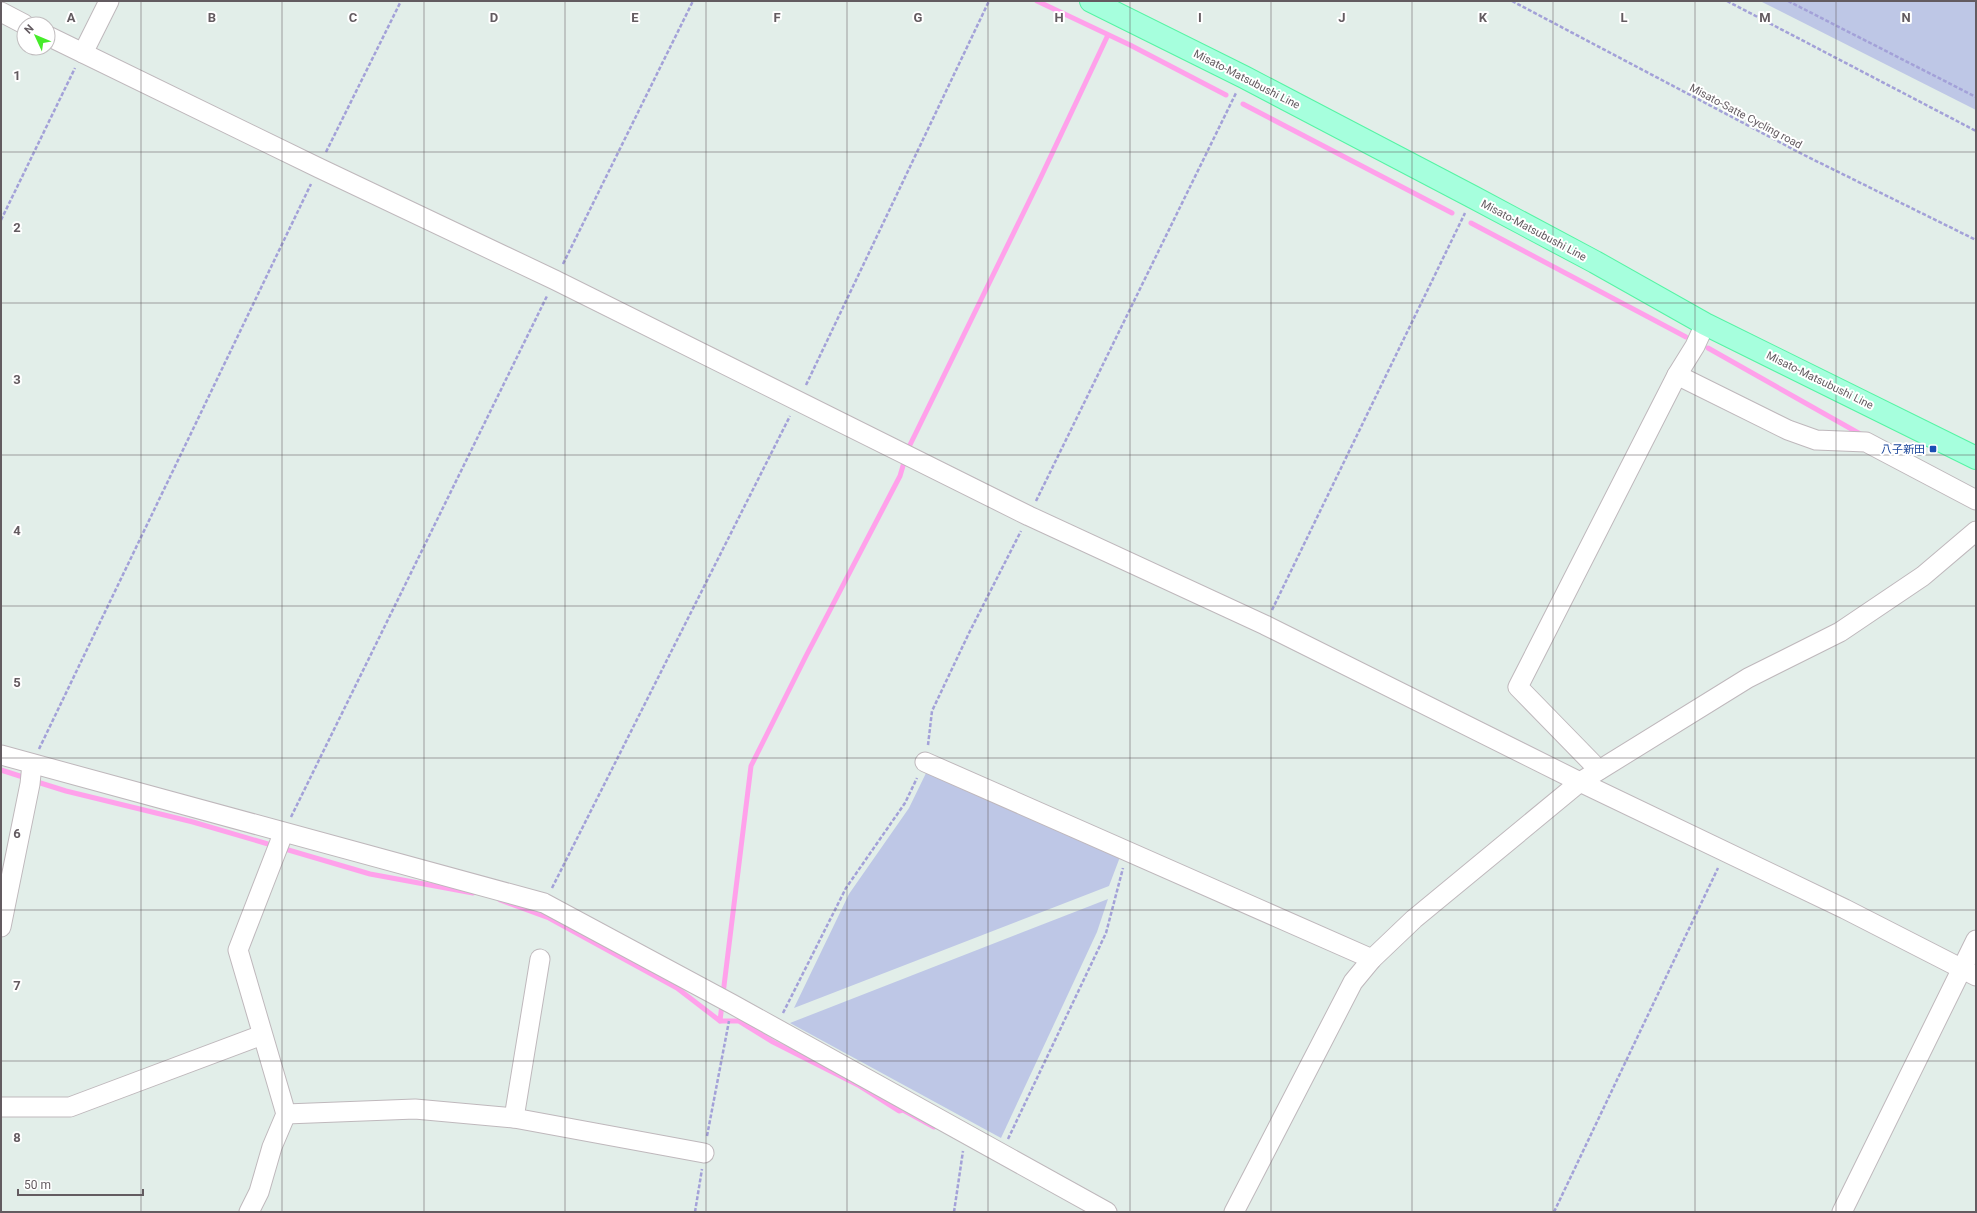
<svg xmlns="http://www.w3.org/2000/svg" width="1977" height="1213" font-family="Roboto,'Noto Sans JP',sans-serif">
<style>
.green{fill:#bec7e6}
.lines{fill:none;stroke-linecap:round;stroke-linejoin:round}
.stream{stroke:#ffa1eb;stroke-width:5}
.street-casing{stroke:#bfb8bc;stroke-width:21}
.primary-casing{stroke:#55f4a4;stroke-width:24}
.path{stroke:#a3a1d8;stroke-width:2.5;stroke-dasharray:4 2;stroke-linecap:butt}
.street{stroke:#fff;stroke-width:19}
.primary{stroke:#a6ffdd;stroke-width:22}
.grid{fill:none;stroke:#635b60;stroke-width:1;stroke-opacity:0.55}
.transit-dot{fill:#1a4fb4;stroke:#fff;stroke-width:1.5}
.labels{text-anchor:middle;stroke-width:4;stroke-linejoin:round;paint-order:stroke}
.street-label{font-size:11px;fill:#635b60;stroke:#fff}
.transit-label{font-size:11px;fill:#164399;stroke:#fff;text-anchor:end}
.grid-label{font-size:13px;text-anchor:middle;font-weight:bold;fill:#635b60;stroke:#fff;stroke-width:4;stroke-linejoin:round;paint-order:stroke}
</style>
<rect width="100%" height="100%" fill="#e2eee9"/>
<g class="green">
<polygon points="1760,1 1976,1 1976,110"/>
<polygon points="927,771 1120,857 1109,886 794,1008 849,894 909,808"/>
<polygon points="1108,899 1097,932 1001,1138 790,1023"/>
</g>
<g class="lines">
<g class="stream">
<polyline points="1037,1 1130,45 1226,95"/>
<polyline points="1243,104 1452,213"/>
<polyline points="1471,223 1686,337"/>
<polyline points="1708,348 1862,435"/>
<polyline points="907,451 1040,179 1107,37"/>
<polyline points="1,770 26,778"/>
<polyline points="34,781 66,791 193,822 370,874 473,893"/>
<polyline points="500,900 549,918 677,988 720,1021 739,1021 773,1042 858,1085 899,1111 903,1110 934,1127"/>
<polyline points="723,994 751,766 806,656 900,476 905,459"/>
<polyline points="720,1021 722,1004"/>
</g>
<g class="street-casing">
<g id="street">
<polyline points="1,12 24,24"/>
<polyline points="48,36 319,168 555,280 1029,516 1265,625 1580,782 1845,909 1976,976"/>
<polyline points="83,53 109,1"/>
<polyline points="1677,375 1788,430 1816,440 1866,442 1976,500"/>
<polyline points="1,755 544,903 732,1004 1107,1212"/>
<polyline points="925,762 1372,959"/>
<polyline points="1599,770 1518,687 1677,375 1695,346 1705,324"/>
<polyline points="1,927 30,784 32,764"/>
<polyline points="540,959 514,1118 704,1153"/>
<polyline points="1,1107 70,1107 262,1035"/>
<polyline points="286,1114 415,1109 514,1118"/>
<polyline points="249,1212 259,1192 272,1147 286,1114 238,950 283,834"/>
<polyline points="1234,1212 1353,982 1372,959 1414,919 1580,782 1748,678 1840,632 1923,576 1976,531"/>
<polyline points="1842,1212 1976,940"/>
</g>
</g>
<g class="primary-casing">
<polyline id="primary" points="1091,1 1244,77 1473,197 1595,262 1705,324 1976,458"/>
</g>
<g class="path">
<polyline points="1512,1 1804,155 1976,240"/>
<polyline points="1727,1 1976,131"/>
<polyline points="1788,1 1976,97"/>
<polyline points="326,152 401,1"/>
<polyline points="1,220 75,68"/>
<polyline points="563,264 693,1"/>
<polyline points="806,385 989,1"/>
<polyline points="1036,501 1236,93"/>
<polyline points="1272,610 1465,213"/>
<polyline points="928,745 932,711 969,633 1021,531"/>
<polyline points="39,749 311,184"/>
<polyline points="291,817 547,296"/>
<polyline points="552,888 790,416"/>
<polyline points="783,1013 846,888 905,803 917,778"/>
<polyline points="707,1136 729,1021"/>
<polyline points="1008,1139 1106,933 1123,868"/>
<polyline points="695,1212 702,1169"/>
<polyline points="954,1212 963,1151"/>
<polyline points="1554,1212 1718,868"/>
</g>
<use href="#street" class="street"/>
<use href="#primary" class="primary"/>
</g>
<path class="grid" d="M 141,1 L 141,1212M 282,1 L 282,1212M 424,1 L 424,1212M 565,1 L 565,1212M 706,1 L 706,1212M 847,1 L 847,1212M 988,1 L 988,1212M 1130,1 L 1130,1212M 1271,1 L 1271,1212M 1412,1 L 1412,1212M 1553,1 L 1553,1212M 1695,1 L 1695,1212M 1836,1 L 1836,1212M 1,152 L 1976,152M 1,303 L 1976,303M 1,455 L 1976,455M 1,606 L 1976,606M 1,758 L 1976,758M 1,910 L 1976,910M 1,1061 L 1976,1061"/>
<rect class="transit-dot" x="1929" y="445" width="8" height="8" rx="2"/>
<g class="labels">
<g class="street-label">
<text transform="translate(1247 79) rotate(27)" y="4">Misato-Matsubushi Line</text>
<text transform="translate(1746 116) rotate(28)" y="4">Misato-Satte Cycling road</text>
<text transform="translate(1534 230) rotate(28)" y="4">Misato-Matsubushi Line</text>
<text transform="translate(1820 380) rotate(26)" y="4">Misato-Matsubushi Line</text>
</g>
<g class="transit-label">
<text x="1925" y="453">八子新田</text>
</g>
</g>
<g class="grid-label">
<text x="71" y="22">A</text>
<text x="212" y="22">B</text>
<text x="353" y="22">C</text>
<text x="494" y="22">D</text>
<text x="635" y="22">E</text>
<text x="777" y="22">F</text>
<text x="918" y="22">G</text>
<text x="1059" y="22">H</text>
<text x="1200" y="22">I</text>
<text x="1342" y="22">J</text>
<text x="1483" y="22">K</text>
<text x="1624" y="22">L</text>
<text x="1765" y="22">M</text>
<text x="1906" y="22">N</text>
<text x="17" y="80">1</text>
<text x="17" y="232">2</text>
<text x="17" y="384">3</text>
<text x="17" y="535">4</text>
<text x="17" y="687">5</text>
<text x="17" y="838">6</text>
<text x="17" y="990">7</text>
<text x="17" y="1142">8</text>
</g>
<rect width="1977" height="1213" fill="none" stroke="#635b60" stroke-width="4"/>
<g transform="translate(36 36) rotate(314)"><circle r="19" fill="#ffffff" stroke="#c1bdbf"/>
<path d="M0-3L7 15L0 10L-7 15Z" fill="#46ec2a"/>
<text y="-6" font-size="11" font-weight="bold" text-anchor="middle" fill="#635b60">N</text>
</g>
<path d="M18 1189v6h125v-6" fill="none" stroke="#635b60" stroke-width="2"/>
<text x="24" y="1189" font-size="12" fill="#635b60" stroke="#ffffff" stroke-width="3" paint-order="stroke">50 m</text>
</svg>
